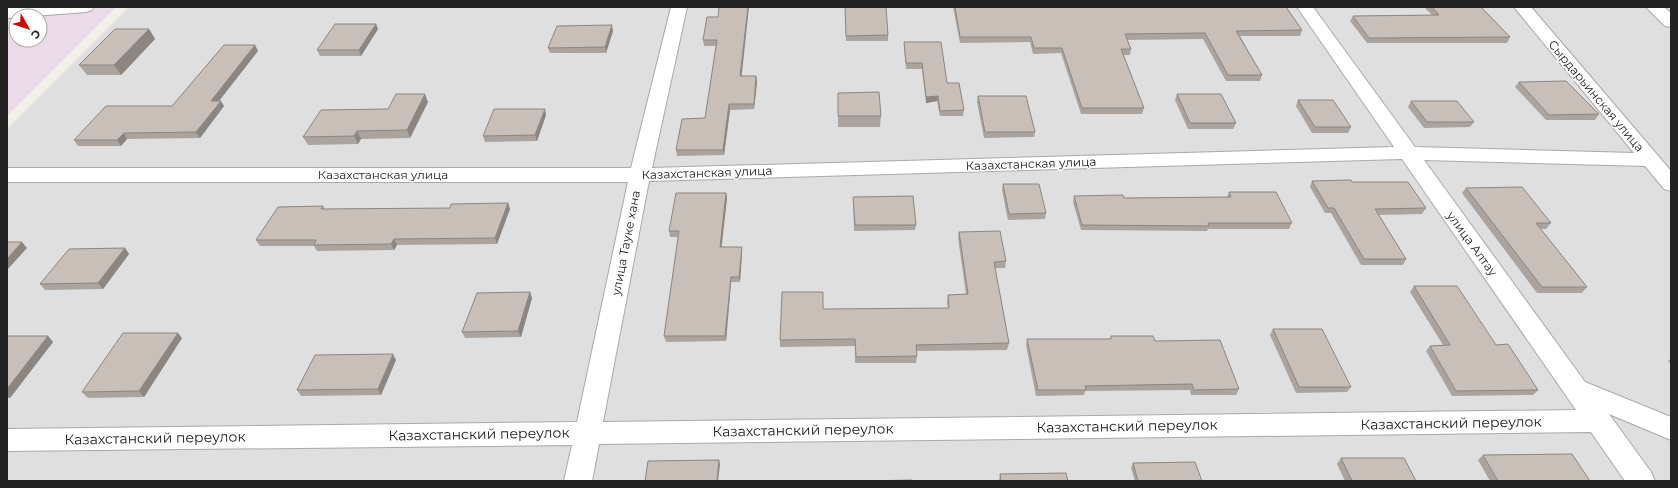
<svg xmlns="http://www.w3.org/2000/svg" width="1678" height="488" font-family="Montserrat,sans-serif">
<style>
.residential{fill:#e0dfdf}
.industrial{fill:#ebdbe8;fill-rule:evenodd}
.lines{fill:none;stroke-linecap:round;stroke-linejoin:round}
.minor-casing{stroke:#a9a9a9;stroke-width:2}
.minor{fill:#fff;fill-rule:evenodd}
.wall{fill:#aba49e}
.shaded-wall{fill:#8b8681}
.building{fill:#c7bfb8;stroke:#8b8681}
.labels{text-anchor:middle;stroke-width:3;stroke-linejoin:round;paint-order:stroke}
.street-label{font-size:12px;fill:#222;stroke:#fff}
.near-street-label{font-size:14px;fill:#222;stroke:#fff}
</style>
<rect width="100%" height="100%" fill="#f2efe9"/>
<polygon class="residential" points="129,7 1671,7 1671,481 7,481 7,129"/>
<path class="industrial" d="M 7,7 L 116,7 L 7,116 ZM 16,16 L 40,16 L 40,40 L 16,40 Z"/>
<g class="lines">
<g class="minor-casing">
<g id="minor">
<polygon points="21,7 94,7 92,10 86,12 7,18 7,8"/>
<path d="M 671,7 L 687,7 L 652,168 L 1394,147 L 1297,7 L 1313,7 L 1415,147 L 1634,153 L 1514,7 L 1531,7 L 1671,171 L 1671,191 L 1664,189 L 1645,166 L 1424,160 L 1585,382 L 1671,417 L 1671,440 L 1609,414 L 1651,472 L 1655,481 L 1625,481 L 1591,432 L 599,444 L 592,481 L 564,481 L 572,445 L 7,451 L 7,429 L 577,422 L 628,182 L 7,182 L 7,168 L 631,168 ZM 1402,159 L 1576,410 L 603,422 L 649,181 Z"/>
<polygon points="1646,7 1664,7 1671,13 1671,27 1665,26"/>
</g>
</g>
<use href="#minor" class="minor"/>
</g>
<g class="wall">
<polygon points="845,7 888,35 888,41 846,41"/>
<polygon points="953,7 1286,7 1302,30 1300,36 1240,36 1262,75 1260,81 1226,81 1203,39 1127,40 1131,49 1130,55 1123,55 1144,108 1142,114 1081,114 1061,53 1033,54 1030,42 960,43"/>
<polygon points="1424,7 1481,7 1510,37 1507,43 1367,43 1350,21 1353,16 1432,15"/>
<polygon points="707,17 741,76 756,76 757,82 754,109 730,110 724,155 677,156 676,150 705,118 716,46 704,46 703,40"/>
<polygon points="376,24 378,29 361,56 320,56 317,50"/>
<polygon points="149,29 155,39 121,75 87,75 79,65"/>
<polygon points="613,31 606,53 550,53 548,48"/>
<polygon points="904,42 947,83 964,110 963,116 940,116 937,101 926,103 922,69 906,69 904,47"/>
<polygon points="255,45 258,51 219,101 224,106 200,138 127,139 121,146 78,146 74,140 172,106"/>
<polygon points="1519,82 1599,114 1595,120 1546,120 1515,87"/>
<polygon points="838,93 881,116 880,127 838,127"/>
<polygon points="1177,94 1236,123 1233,129 1188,129 1175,100"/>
<polygon points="978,96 1035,132 1034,137 984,138 977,102"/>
<polygon points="1298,100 1351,127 1348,133 1312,133 1296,106"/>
<polygon points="1411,101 1474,122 1470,127 1424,128 1408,107"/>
<polygon points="428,102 410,138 361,139 358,144 308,145 303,137 388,109"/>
<polygon points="546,115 537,141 485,142 483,136"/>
<polygon points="1312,181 1352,182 1426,208 1422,214 1379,215 1406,259 1403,265 1361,265 1331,213 1325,213 1310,187"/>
<polygon points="1003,184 1046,213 1045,219 1008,220 1002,190"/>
<polygon points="1466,188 1551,223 1546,229 1540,229 1587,287 1582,293 1537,293 1462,193"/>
<polygon points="1229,192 1292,223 1289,229 1208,229 1207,231 1081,230 1073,202 1074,196 1124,198 1227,197"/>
<polygon points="726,193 727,198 721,247 742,253 740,282 731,282 726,341 666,342 664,336 678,237 670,237 669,231"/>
<polygon points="853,197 916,225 915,230 854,231"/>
<polygon points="508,203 510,209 497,244 397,245 394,250 317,251 314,246 260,246 256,240 323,206 325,209 450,208"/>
<polygon points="959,232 1006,261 1005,268 995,268 1009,343 1007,350 916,351 917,356 916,363 855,363 855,346 780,347 780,340 948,308 947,302 948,295 966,294 958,238"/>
<polygon points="125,248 129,254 103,289 45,290 40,284"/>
<polygon points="1414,286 1496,345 1538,390 1533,395 1452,396 1426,351 1430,346 1443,345 1410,292"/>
<polygon points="530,292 532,298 521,337 465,338 462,332"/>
<polygon points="1273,329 1351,387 1347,392 1296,393 1270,335"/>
<polygon points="7,336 48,336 53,342 10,398 7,398"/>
<polygon points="1111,336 1155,341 1239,389 1236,395 1191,395 1190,390 1085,391 1084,395 1036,396 1026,345 1027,339 1110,339"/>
<polygon points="182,338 144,397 88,398 82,392"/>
<polygon points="1671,358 1671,364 1668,361"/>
<polygon points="396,360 381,395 301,396 297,390"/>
<polygon points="1483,455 1590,481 1490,481 1478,460"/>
<polygon points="1341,458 1416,481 1345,481 1337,464"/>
<polygon points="1133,463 1202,481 1135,481 1131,468"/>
<polygon points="1000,474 1068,481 999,481"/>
</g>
<g class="shaded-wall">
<polygon points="748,7 749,7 741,82 740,76"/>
<polygon points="376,24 378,29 361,56 359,50"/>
<polygon points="612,25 613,31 606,53 605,47"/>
<polygon points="149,29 155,39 121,75 114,65"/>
<polygon points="255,45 258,51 215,106 211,101"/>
<polygon points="756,76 757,82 754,109 754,104"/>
<polygon points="425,94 428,102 410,138 407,130"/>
<polygon points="938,96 937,101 926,103 926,97"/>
<polygon points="221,101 224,106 200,138 196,132"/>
<polygon points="729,104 730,110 724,155 723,150"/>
<polygon points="545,109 546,115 537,141 535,135"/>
<polygon points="357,131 361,139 358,144 354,136"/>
<polygon points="124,133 127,139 121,146 117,140"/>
<polygon points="726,193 727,198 721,253 720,247"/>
<polygon points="508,203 510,209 497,244 495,238"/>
<polygon points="394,239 397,245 394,250 391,244"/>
<polygon points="22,242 27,248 7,270 7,259"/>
<polygon points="742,247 742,253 740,282 739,277"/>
<polygon points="125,248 129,254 103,289 98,283"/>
<polygon points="731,277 731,282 726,341 725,336"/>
<polygon points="530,292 532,298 521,337 518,331"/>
<polygon points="178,333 182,338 144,397 139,391"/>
<polygon points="48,336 53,342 10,398 7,395 7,389"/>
<polygon points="393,354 396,360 381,395 378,389"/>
<polygon points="719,460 720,465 718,481 717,481"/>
</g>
<g class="building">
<polygon points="719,7 748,7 740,76 756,76 754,104 729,104 723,150 676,150 682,119 705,118 717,40 703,40 707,17 718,17"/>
<polygon points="845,7 886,7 888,35 846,36"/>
<polygon points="955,7 1286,7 1302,30 1236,31 1262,75 1228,75 1205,33 1125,34 1131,49 1121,49 1144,108 1082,108 1062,48 1034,48 1031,37 960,37"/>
<polygon points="1432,7 1481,7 1510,37 1369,38 1353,16 1439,15"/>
<polygon points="335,24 376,24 359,50 317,50"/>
<polygon points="612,25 605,47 548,48 557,26"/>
<polygon points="115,29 149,29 114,65 79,65"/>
<polygon points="904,42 941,42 947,83 959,83 964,110 940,111 938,96 926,97 922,63 906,63"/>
<polygon points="224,45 255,45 211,101 221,101 196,132 124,133 117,140 74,140 106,106 172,106"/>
<polygon points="1566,81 1599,114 1549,115 1519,82"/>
<polygon points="879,92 881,116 838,116 838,93"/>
<polygon points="396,94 425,94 407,130 357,131 354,136 303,137 321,110 388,109"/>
<polygon points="1177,94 1221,94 1236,123 1190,123"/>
<polygon points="978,96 1026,96 1035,132 985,132"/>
<polygon points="1298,100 1333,100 1351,127 1315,127"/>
<polygon points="1411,101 1457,101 1474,122 1427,122"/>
<polygon points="494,109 545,109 535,135 483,136"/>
<polygon points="1351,180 1352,182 1408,182 1426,208 1375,209 1406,259 1364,259 1334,208 1328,208 1312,181"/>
<polygon points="1003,184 1039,184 1046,213 1009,214"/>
<polygon points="1522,187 1551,223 1536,223 1587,287 1542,287 1466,188"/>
<polygon points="1229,192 1276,192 1292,223 1208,223 1209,226 1082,225 1074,196 1123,195 1124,198 1231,197"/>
<polygon points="676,193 726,193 720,247 742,247 739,277 731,277 725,336 664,336 679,231 669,231"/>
<polygon points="913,196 916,225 855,225 853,197"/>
<polygon points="508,203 495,238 394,239 391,244 314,245 316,240 256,240 278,207 323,206 321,209 450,208 451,204"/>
<polygon points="1000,231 1006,261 994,262 1009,343 916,345 917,356 856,357 855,339 780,340 782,292 823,292 823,309 949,308 948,295 968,294 959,232"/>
<polygon points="7,242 22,242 7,259"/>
<polygon points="125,248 98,283 40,284 69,249"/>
<polygon points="1414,286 1457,286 1496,345 1508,344 1538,390 1456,391 1430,346 1450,345"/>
<polygon points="530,292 518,331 462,332 477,293"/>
<polygon points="1273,329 1322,329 1351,387 1299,387"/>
<polygon points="123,333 178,333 139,391 82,392"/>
<polygon points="7,336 48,336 7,389"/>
<polygon points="1111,336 1153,336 1155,341 1220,340 1239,389 1194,390 1192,384 1085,386 1086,390 1038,390 1027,339 1111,339"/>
<polygon points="393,354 378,389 297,390 315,355"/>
<polygon points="1572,454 1590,481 1498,481 1483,455"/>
<polygon points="1341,458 1404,458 1416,481 1352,481"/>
<polygon points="719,460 717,481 645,481 648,461"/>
<polygon points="1195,462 1202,481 1138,481 1133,463"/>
<polygon points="1066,473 1068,481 1001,481 1000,474"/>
<polygon points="912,480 912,481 863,481"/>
</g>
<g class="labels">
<g class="street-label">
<text transform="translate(1596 96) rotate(50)" y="4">Сырдарьинская улица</text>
<text transform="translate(1031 164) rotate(-2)" y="4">Казахстанская улица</text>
<text transform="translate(707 173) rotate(-2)" y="4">Казахстанская улица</text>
<text x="383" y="179">Казахстанская улица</text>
<text transform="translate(626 243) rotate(-79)" y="4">улица Тауке хана</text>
<text transform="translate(1472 244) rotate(54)" y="4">улица Алтау</text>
</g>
<g class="near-street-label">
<text transform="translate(1451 423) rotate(-1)" y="5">Казахстанский переулок</text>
<text transform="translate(1127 426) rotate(-1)" y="5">Казахстанский переулок</text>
<text transform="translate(803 430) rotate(-1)" y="5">Казахстанский переулок</text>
<text transform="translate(479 434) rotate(-1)" y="5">Казахстанский переулок</text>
<text transform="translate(155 438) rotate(-1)" y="5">Казахстанский переулок</text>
</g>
</g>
<rect width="1678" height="488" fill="none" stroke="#222222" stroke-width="16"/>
<g transform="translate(28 28) rotate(129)"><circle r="19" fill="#ffffff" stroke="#a7a7a7"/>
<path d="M0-3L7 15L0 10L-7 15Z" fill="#d40000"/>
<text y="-6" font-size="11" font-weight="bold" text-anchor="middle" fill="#222222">С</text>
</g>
</svg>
